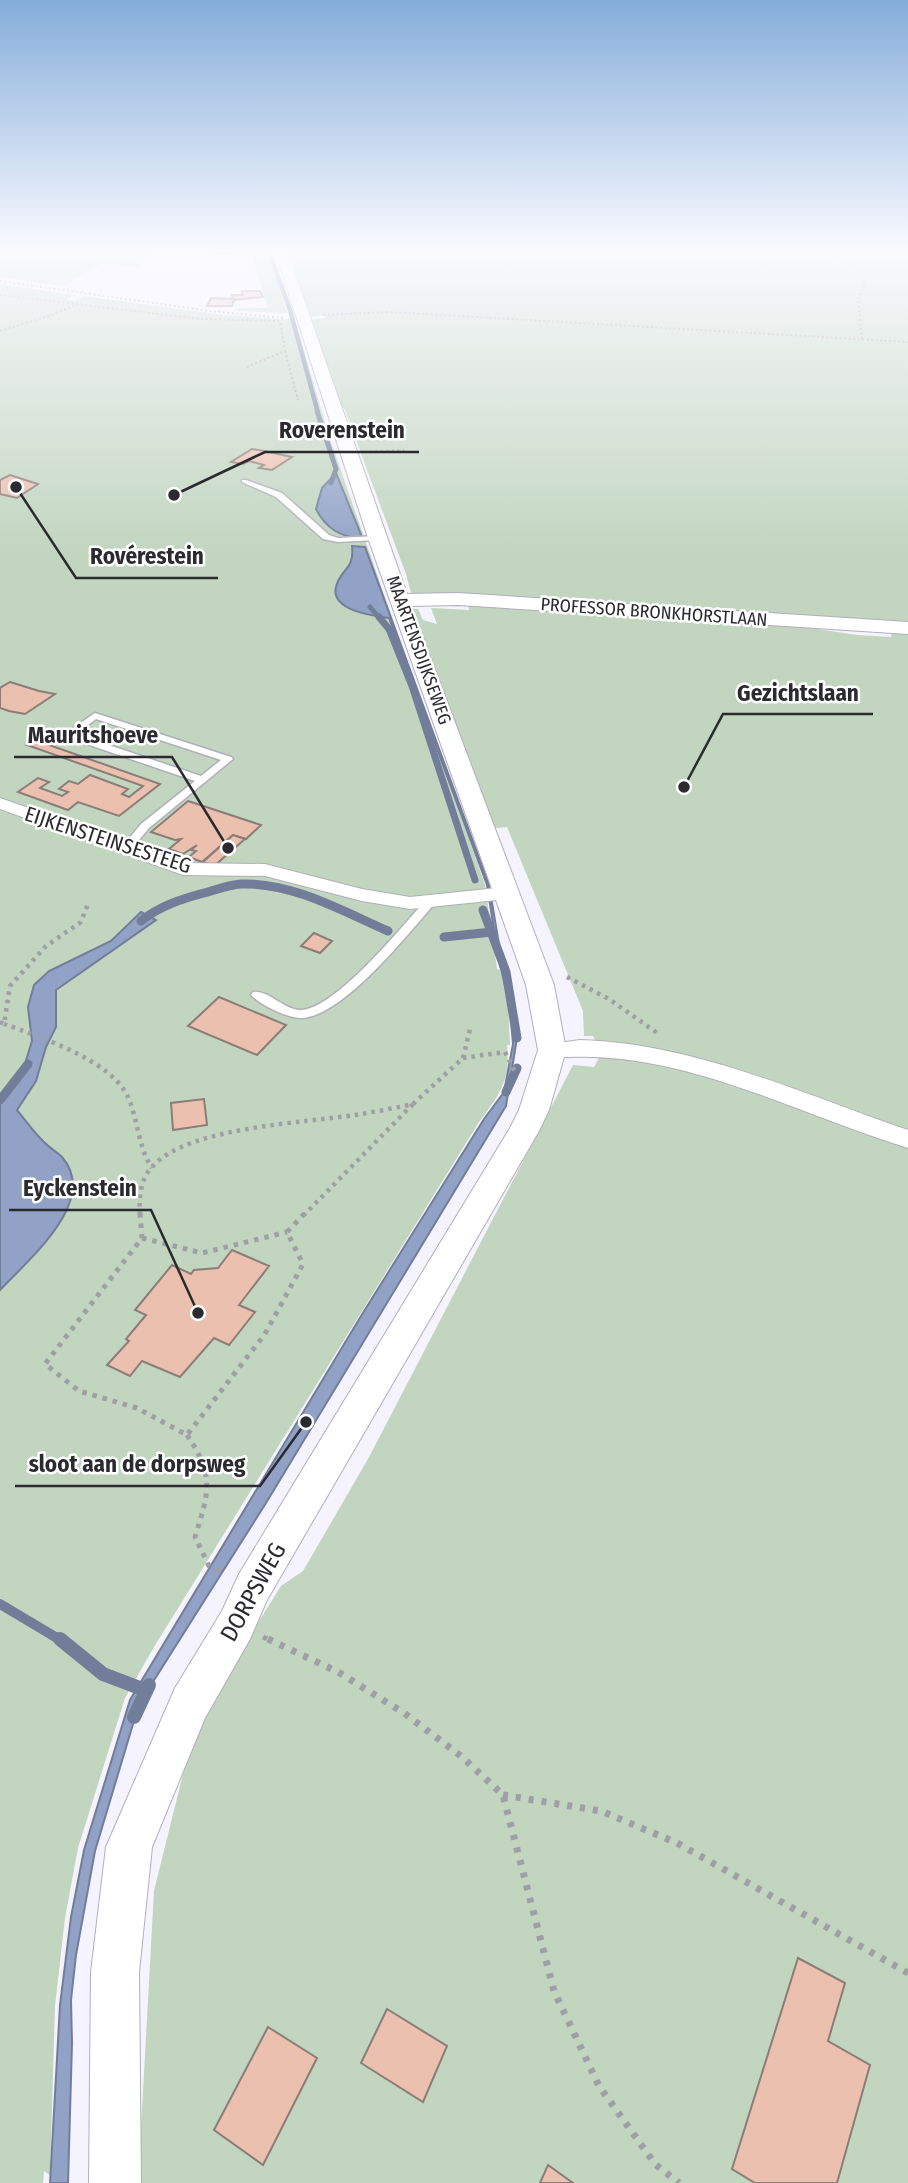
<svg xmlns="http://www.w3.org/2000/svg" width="908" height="2183" font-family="'Fira Sans Condensed',sans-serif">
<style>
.green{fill:#c1d5bf;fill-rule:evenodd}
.water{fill:#91a2c6;stroke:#727e99;stroke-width:2}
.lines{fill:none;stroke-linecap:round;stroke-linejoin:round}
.stream-far5{stroke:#727e99;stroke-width:4.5}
.stream-far4{stroke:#727e99;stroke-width:5}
.stream-far3{stroke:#727e99;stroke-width:7}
.stream-far2{stroke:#727e99;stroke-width:9}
.stream-far1{stroke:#727e99;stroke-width:10}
.stream{stroke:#727e99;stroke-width:14}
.building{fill:#ecc0af;stroke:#8b7d78;stroke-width:2}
.service-casing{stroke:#b0afbb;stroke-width:3}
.minor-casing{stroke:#b0afbb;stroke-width:2}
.tertiary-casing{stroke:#b0afbb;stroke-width:2}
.path-far4{stroke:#a09fa7;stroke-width:2;stroke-dasharray:2 2.5;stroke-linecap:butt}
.path-far3{stroke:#a09fa7;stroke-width:2.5;stroke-dasharray:2 3.5;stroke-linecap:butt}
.path-far2{stroke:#a09fa7;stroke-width:4.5;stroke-dasharray:3.5 5;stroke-linecap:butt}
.path-far1{stroke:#a09fa7;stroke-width:5;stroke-dasharray:4.5 6;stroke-linecap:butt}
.path{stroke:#a09fa7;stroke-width:7;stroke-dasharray:5 8;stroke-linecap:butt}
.service{fill:#fff;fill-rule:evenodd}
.minor{fill:#fff;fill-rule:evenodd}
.tertiary{fill:#fff;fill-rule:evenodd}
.labels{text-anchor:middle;stroke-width:5;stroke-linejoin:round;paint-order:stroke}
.far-street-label{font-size:18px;fill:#2b2a2f;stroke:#fff}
.street-label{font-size:21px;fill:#2b2a2f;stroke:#fff}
.near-street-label{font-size:24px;fill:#2b2a2f;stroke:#fff}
.leader{fill:none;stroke:#2b2a2f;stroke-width:2.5}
.callout-dot{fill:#2b2a2f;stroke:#fff;stroke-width:2.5}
.callout-label{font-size:23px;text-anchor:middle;font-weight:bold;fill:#2b2a2f;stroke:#fff;stroke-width:5;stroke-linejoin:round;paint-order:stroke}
</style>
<rect width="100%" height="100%" fill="#f4f3fe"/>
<g class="green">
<polygon points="0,251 269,251 287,313 235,311 240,308 268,308 252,256 154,252 139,266 101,264 63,286 0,277"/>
<path d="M 290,251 L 908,251 L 908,2183 L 138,2183 L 154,1891 L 186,1762 L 215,1691 L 281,1586 L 303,1571 L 368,1459 L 573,1065 L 594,1067 L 601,1054 L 593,1036 L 584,1036 L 583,1011 L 507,827 L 475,830 L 394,607 L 418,609 L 423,620 L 437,624 L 431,608 L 469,610 L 467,597 L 411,593 L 406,574 L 344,408 L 337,407 L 334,382 L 310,320 L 325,318 L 325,315 L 308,317 ZM 723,615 L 893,626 L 891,637 L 857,635 Z"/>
<path d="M 0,284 L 74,295 L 66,299 L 74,301 L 84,296 L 224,315 L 295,320 L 330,439 L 485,885 L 497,969 L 500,970 L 508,1002 L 510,1045 L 507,1045 C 511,1080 499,1095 479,1122 L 154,1647 L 125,1698 L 78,1848 L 65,1918 L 55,2006 L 50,2175 L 44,2171 L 43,2183 L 0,2183 Z"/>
</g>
<g class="water">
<path d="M 336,473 L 362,537 C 341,539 325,527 316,509 L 322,488 Z"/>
<path d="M 352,546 L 365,547 L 489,885 L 501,956 L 514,1010 L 516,1044 L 506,1106 L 266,1503 L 139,1704 L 95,1851 L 76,1955 L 71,2000 L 72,2043 L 68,2183 L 50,2183 L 60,2005 L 71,1917 L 84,1850 L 130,1700 L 361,1316 L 484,1119 L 504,1092 L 513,1044 L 510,1007 L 498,956 L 487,885 L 389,618 C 375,616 330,611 336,587 C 340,569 355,570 352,546 Z"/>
<path d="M 141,912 L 156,920 L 56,990 L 56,1027 L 46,1047 L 36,1081 L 17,1110 C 26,1121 35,1134 45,1143 C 50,1148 57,1152 62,1157 C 100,1201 28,1260 0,1290 L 0,1103 L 20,1080 L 32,1041 L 28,1007 L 34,985 L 49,971 L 111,941 Z"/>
</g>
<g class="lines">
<polyline class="stream-far5" points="269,251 290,310 318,413"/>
<g class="stream-far4">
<polyline points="317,411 336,469 331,483"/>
<polyline points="370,607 380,619"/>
</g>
<polyline class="stream-far3" points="379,617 389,629 412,686 475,880"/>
<g class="stream-far2">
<polyline points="483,910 506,972 517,1038"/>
<path d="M 141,921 C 160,906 181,899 204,893 C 216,890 228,885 241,884 C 292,882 342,911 388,931"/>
<polyline points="444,937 492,932"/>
<polyline points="506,1092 517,1068"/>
<polyline points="0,1100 28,1064"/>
</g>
<polyline class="stream-far1" points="0,1604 62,1641"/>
<g class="stream">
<polyline points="60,1639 103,1674 145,1690"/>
<polyline points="134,1717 149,1685"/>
</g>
</g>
<g class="building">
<polygon points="242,291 260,291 263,297 234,300 232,306 207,306 211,298 233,299 232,295 243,295"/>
<polygon points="252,449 264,451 292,457 272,470 259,468 264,465 249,461 243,464 231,462"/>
<polygon points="10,475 38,484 17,498 0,494 0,480"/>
<polygon points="10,682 39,691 55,694 25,714 9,711 0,708 0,688"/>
<polygon points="35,740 160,784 119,816 78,802 68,810 18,792 38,778 49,782 40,788 62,796 68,792 59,789 69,781 78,784 90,775 128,789 122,794 129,797 143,786 27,745"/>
<polygon points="188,801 261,825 246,839 233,835 202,862 189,857 196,851 191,850 197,845 183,854 169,849 181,839 175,840 151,832"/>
<polygon points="233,835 245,839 214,866 203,862"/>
<polygon points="314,933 332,941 320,953 301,946"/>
<polygon points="219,997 286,1025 257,1055 188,1026"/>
<polygon points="204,1099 207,1125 173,1130 171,1103"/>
<polygon points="232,1250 269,1266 239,1305 255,1312 229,1345 214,1338 180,1377 142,1361 130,1376 107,1365 129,1341 126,1339 146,1315 135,1310 172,1265 191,1274 194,1270 218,1268"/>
<polygon points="798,1958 845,1983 828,2041 870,2065 837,2183 755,2183 732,2169"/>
<polygon points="387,2009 447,2046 423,2102 361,2063"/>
<polygon points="268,2027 317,2058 263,2165 214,2130"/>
<polygon points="548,2165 573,2183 540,2183"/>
</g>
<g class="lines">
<g class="service-casing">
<g id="service">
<polygon points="242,480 246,480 282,493 329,535 338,538 377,536 381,538 377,540 338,542 323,539 276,497 242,482"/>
<path d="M 95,713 L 231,757 L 233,759 L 149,828 L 130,851 L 122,851 L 122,847 L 141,824 L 195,781 L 66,737 L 66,733 ZM 96,719 L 221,760 L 201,776 L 76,734 Z"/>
<path d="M 431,898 L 436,901 L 435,903 C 409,933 341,1019 300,1018 C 285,1017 261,1005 251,995 L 253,992 C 270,990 285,1012 303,1010 C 339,1005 402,926 427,899 Z"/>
</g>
</g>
<g class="minor-casing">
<g id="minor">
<polygon points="0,798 185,863 265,864 362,889 410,897 507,887 514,889 517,893 514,897 507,899 410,909 362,901 265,876 183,875 0,809"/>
<path d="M 580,1040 C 694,1043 802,1094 908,1130 L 908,1148 C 791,1112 678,1047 552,1058 L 544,1055 L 541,1050 L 544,1045 Z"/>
</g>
</g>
<g class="tertiary-casing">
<polygon id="tertiary" points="275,251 287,251 407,594 458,593 908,622 908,634 458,605 411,606 554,985 566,1050 549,1110 539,1131 267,1600 250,1639 205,1718 152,1847 139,1972 141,2183 89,2183 91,1972 106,1847 175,1688 222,1611 239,1574 510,1128 519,1110 538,1050 526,985 368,538"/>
</g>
<g class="path-far4">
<polyline points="817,251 849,263 863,274 865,284 858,299 862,340"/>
<polyline points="0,281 209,311 284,318"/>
<polyline points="0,295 201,319 279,321"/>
<polyline points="323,315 390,312 908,342"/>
<polyline points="0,331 49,316 78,304"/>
<polyline points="285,351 298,400"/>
<polyline points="247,367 285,351 280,321"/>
</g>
<polyline class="path-far3" points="370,452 404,450"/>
<g class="path-far2">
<polyline points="567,977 609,999 660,1035"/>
<polyline points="0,1022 4,1024 10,986 46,946 81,922 88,904"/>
<path d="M 4,1024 C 40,1037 111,1060 128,1097 C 138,1119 138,1147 152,1168"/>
<polyline points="463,1058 505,1052 515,1072"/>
<polyline points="413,1104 463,1058 470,1029"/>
<path d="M 140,1215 C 139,1197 140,1178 154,1165 C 190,1127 303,1123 355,1115 C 374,1112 394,1108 413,1104 L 304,1215"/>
</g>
<g class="path-far1">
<polyline points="140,1213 142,1238 45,1364 79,1391 137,1408 187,1435 265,1334 303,1264 287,1232 305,1213"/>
<polyline points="142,1238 202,1253 287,1232"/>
<path d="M 187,1435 C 215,1476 209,1492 195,1537 L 209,1566 L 224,1573"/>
<polyline points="263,1637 272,1641"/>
</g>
<g class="path">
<polyline points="268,1639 338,1672 404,1713 461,1756 503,1795 554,1991 599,2086 655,2164 679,2183"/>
<polyline points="503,1795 601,1811 677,1843 908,1973"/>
</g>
<use href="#service" class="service"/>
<use href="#minor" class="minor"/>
<use href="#tertiary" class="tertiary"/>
</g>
<linearGradient id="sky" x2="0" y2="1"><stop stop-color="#85adda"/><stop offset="0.45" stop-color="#fafaff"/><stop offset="1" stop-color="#fafaff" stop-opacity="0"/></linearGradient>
<rect width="908" height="557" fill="url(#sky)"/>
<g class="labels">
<g class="far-street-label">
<text transform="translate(654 612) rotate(4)" y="6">PROFESSOR BRONKHORSTLAAN</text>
<text transform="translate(419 650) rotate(70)" y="6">MAARTENSDIJKSEWEG</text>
</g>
<g class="street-label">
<text transform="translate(108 840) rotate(18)" y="7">EIJKENSTEINSESTEEG</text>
</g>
<g class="near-street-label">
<text transform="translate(253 1592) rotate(-61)" y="8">DORPSWEG</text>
</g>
</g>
<path class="leader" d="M174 495L265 452H419M16 487L76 578H218M684 787L723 714H873M228 848L172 757H14M198 1313L151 1210H9M306 1422L260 1486H15"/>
<g class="callout-dot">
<circle cx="174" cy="495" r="7"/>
<circle cx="16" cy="487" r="7"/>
<circle cx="684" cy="787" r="7"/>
<circle cx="228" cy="848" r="7"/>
<circle cx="198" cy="1313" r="7"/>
<circle cx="306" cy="1422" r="7"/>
</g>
<g class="callout-label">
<text x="342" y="438">Roverenstein</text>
<text x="147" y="564">Rovérestein</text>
<text x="798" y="701">Gezichtslaan</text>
<text x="93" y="743">Mauritshoeve</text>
<text x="80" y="1196">Eyckenstein</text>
<text x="137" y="1472">sloot aan de dorpsweg</text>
</g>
</svg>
